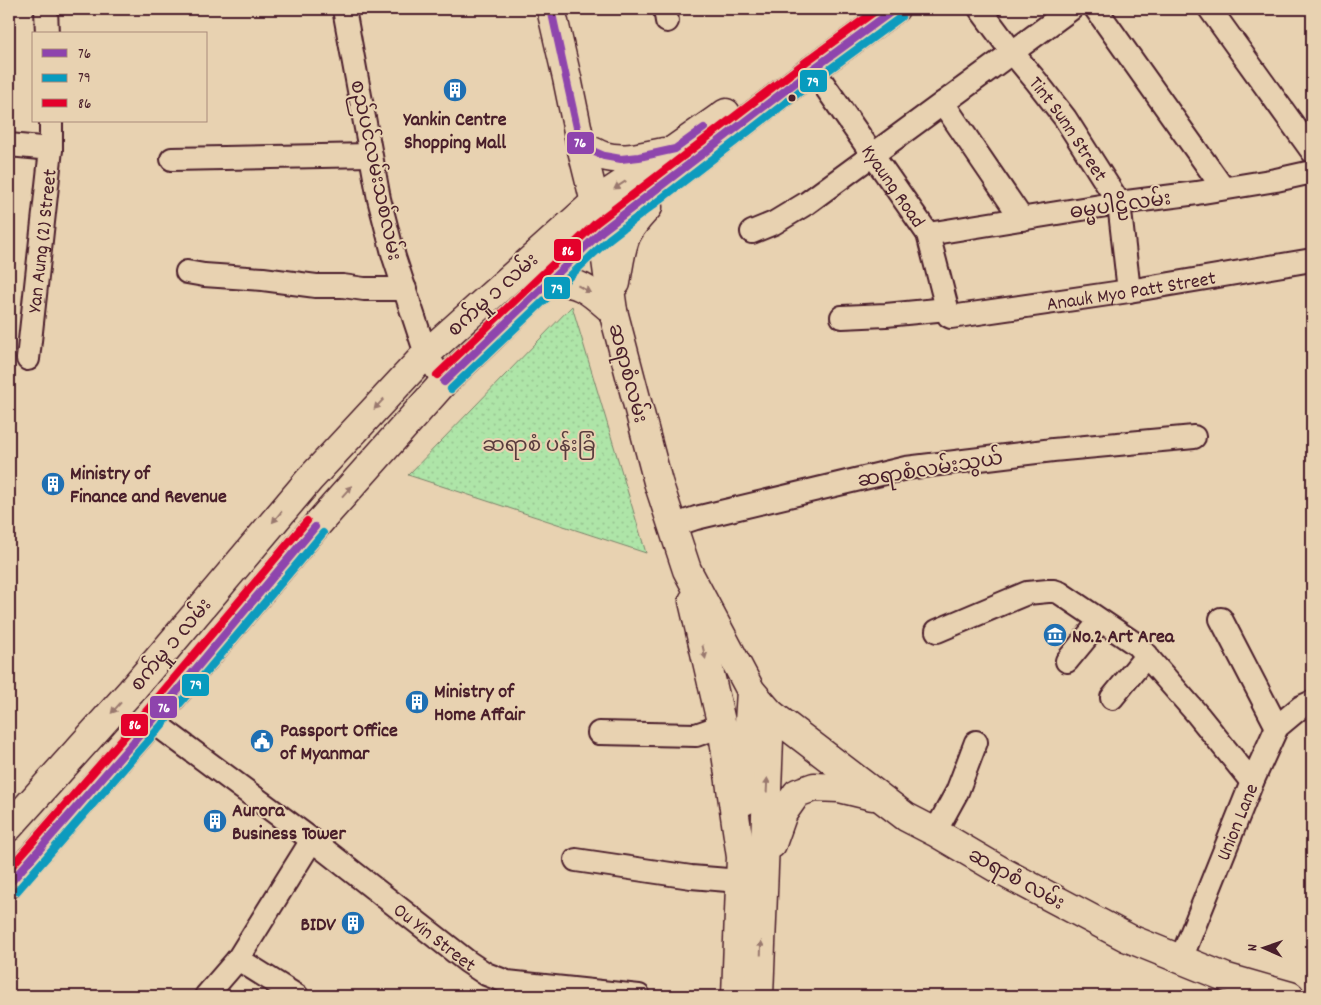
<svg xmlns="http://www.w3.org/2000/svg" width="1321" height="1005" font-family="Dekko,'Noto Sans Myanmar',sans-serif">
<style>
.park{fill:url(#park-dots);stroke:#7c826a}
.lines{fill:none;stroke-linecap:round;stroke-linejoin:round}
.minor-casing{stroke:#4a1f2b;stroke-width:26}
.major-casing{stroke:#4a1f2b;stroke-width:31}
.minor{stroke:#e8d2b1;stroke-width:22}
.major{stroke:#e8d2b1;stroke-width:28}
.bus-1-casing{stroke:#e8d2b1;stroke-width:11}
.bus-2-casing{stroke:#e8d2b1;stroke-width:11}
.bus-3-casing{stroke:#e8d2b1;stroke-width:11}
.bus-1{stroke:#8e44ad;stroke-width:8}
.bus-2{stroke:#079bbe;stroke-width:8}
.bus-3{stroke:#e4002b;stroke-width:8}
.oneway{fill:#99786e}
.bus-dot{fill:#4a1f2b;stroke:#e8d2b1;stroke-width:2}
.labels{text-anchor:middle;stroke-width:4;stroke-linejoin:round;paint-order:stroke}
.poi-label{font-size:20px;font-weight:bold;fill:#4a1f2b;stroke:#e8d2b1;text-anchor:start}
.street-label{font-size:20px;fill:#4a1f2b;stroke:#e8d2b1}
.park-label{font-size:20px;fill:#593d3e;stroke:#e8d2b1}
.line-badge{stroke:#e8d2b1;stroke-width:2}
.badge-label{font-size:14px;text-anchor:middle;font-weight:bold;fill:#fff}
</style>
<defs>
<pattern id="park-dots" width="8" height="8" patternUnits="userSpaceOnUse" patternTransform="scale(1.25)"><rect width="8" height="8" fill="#aee5a8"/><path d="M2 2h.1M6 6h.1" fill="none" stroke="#97c491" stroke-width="1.8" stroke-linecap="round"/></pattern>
</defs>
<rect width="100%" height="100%" fill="#e8d2b1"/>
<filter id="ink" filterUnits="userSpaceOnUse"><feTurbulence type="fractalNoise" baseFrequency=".02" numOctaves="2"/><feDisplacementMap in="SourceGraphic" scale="10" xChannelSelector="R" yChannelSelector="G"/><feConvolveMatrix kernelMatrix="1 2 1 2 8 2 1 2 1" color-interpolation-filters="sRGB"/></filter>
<g filter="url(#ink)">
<polygon class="park" points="572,306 646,553 408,475"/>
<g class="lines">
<g class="minor-casing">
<g id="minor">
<polyline points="46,9 47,34"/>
<polyline points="344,9 379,199 394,257 426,354 444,382"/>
<polyline points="665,9 667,21"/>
<path id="s1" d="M 980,9 L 1012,52 L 1037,82 L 1065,118 L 1119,203 L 1129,291"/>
<polyline points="1096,9 1223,188"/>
<polyline points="1210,9 1312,151"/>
<path id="s2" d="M 813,69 L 928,234 L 949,316 L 951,317 L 1129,291 L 1312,260"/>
<polyline points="943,103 1022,219"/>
<polyline points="9,145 51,149"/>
<polyline points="172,159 370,155"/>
<polyline points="752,232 774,223 807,203 1071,9"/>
<polyline points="928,234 1119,203 1197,193 1276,180 1312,172"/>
<polyline points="187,272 204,275 263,279 316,286 343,286 364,289 405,289"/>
<polyline points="842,317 886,315 947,309"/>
<path id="s3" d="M 28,359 L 51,149 L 51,121"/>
<polyline points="672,526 696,518 906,468 1053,450 1194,437"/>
<polyline points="1221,619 1277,727"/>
<polyline points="937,631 1027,593 1048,591 1054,591 1060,593 1137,645 1198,715 1252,782"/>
<polyline points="1067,661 1100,621"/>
<polyline points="1112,698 1147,655"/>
<path id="s4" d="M 152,721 L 312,840 L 468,962 L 486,974 L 507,982 L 639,996"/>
<polyline points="599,733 696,735 722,726"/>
<polyline points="935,832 957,792 976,742"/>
<polyline points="576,860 691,877 740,881"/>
<polyline points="238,959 297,996"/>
<path id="s5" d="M 1181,959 L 1252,782 L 1277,727 L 1301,707 L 1312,702"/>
<polyline points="206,996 238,959 312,840"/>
</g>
</g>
<g class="major-casing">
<g id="major">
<polyline points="551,9 567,78 581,146 602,231 613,311 658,482 687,570 751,691 770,713 906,817 935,832 1003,872 1128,938 1227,978 1290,996"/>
<path d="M 581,146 C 588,149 596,153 603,156 C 624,162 644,156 664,152"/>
<path d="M 550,282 C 580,280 591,292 613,311"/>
<path d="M 616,283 C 618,269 621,248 626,236 C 631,225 641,215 648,207"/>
<polyline points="693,601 722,726 741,857 736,996"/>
<polyline points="744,801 751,691"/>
<polyline points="9,827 131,691 309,480 426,354 595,202 675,149 726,113"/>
<polyline points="772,844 783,813 797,793 814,787 839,788 872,796"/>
<polyline points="9,884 152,721 315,527 444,382 602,231 813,69 895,9"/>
<polyline points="759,996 770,713"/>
</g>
</g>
<use href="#minor" class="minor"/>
<use href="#major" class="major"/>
<g class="bus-1-casing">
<g id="bus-1">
<polyline points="551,9 581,146 604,156 621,159 639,157 675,149 704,128"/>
<polyline points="444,382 602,231 813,69 895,9"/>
<polyline points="9,884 152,721 315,527"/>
</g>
</g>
<g class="bus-2-casing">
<g id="bus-2">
<polyline points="451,389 609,239 819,77 901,17"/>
<polyline points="17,891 160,727 323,533"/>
</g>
</g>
<g class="bus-3-casing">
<g id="bus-3">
<polyline points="437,375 596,223 807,61 878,9"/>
<polyline points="9,869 144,714 307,521"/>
</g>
</g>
<use href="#bus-1" class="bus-1"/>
<use href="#bus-2" class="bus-2"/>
<use href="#bus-3" class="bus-3"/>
</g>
<defs><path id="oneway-solid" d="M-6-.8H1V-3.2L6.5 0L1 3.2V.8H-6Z" transform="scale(1.25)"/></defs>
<g class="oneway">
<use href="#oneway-solid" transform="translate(620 185) rotate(147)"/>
<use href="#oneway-solid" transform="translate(584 289) rotate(29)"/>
<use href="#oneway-solid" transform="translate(379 404) rotate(133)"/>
<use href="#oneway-solid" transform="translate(347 491) rotate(-48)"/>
<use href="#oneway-solid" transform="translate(277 517) rotate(130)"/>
<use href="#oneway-solid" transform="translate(704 652) rotate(77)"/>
<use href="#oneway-solid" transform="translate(116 708) rotate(132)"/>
<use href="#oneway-solid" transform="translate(767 785) rotate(-87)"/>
<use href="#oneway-solid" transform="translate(761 948) rotate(-88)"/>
</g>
</g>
<defs>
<g id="building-disc" transform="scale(1.25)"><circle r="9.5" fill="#1f6fb2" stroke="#e8d2b1"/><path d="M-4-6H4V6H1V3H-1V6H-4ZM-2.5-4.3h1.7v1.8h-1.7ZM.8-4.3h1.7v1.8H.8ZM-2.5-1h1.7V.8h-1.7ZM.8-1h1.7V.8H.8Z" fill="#fff"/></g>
<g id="museum-disc" transform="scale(1.25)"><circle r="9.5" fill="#1f6fb2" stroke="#e8d2b1"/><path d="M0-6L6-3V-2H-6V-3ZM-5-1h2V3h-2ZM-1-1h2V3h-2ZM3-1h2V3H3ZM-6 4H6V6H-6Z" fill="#fff"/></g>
<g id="civic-disc" transform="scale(1.25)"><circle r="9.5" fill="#1f6fb2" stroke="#e8d2b1"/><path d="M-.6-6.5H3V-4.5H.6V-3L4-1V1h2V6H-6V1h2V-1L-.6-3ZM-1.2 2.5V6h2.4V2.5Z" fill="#fff"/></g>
</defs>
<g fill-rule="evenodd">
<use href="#building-disc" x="455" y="90"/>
<use href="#building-disc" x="53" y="484"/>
<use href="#museum-disc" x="1055" y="635"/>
<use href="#building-disc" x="417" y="702"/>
<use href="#civic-disc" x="262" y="741"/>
<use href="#building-disc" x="215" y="821"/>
<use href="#building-disc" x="353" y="923"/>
</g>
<circle class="bus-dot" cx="792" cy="98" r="4.5"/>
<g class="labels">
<g class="poi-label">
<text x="455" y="125" text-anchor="middle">Yankin Centre<tspan x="455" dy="23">Shopping Mall</tspan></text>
<text x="70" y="479">Ministry of<tspan x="70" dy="23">Finance and Revenue</tspan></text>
<text x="1072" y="642">No.2 Art Area</text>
<text x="434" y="697">Ministry of<tspan x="434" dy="23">Home Affair</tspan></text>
<text x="280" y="736">Passport Office<tspan x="280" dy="23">of Myanmar</tspan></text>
<text x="232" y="816">Aurora<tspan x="232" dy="23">Business Tower</tspan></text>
<text x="336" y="930" text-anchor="end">BIDV</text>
</g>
<g class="street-label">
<text dy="7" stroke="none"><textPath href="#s1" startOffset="149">Tint Sunn Street</textPath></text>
<text transform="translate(377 170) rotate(78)" y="7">စည်ပင်လမ်းသစ်လမ်း</text>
<text dy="7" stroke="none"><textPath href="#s2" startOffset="142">Kyaung Road</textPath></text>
<text transform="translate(1120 204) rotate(-8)" y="7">ဓမ္မပါဠိလမ်း</text>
<text dy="7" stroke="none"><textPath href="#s3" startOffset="119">Yan Aung (2) Street</textPath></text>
<text dy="7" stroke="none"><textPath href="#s2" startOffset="470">Anauk Myo Patt Street</textPath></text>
<text transform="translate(492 294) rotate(-42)" y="7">စက်မှု ၁ လမ်း</text>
<text transform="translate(629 373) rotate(75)" y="7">ဆရာစံလမ်း</text>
<text transform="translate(930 468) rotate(-9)" y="7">ဆရာစံလမ်းသွယ်</text>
<text transform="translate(170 644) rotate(-50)" y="7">စက်မှု ၁ လမ်း</text>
<text dy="7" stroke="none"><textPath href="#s5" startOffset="148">Union Lane</textPath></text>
<text transform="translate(1017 878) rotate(29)" y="7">ဆရာစံ လမ်း</text>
<text dy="7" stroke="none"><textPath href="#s4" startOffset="356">Ou Yin Street</textPath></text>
</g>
<g class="park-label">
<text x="539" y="451">ဆရာစံ ပန်းခြံ</text>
</g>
</g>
<g class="line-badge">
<rect x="799" y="69" width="29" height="24" rx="5" fill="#079bbe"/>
<rect x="566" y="131" width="29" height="24" rx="5" fill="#8e44ad"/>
<rect x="553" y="238" width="29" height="24" rx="5" fill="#e4002b"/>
<rect x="543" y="276" width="28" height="24" rx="5" fill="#079bbe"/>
<rect x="181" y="673" width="29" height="24" rx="5" fill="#079bbe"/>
<rect x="149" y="695" width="29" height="24" rx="5" fill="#8e44ad"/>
<rect x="120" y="713" width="29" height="24" rx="5" fill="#e4002b"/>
</g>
<g class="badge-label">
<text x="813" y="86">79</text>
<text x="580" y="147">76</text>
<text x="568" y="255">86</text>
<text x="557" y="293">79</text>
<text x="196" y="689">79</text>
<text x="164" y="712">76</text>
<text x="135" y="729">86</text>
</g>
<rect width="1321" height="1005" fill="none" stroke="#e8d2b1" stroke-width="30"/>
<rect x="15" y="15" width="1291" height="975" fill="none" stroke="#4a1f2b" stroke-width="2" filter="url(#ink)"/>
<rect x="32" y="32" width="175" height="90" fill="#e8d2b1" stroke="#a98a7b"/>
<rect x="42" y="49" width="25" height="8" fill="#8e44ad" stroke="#a98a7b"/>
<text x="78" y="58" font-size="15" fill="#4a1f2b">76</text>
<rect x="42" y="74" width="25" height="8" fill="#079bbe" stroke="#a98a7b"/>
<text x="78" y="82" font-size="15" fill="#4a1f2b">79</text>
<rect x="42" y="99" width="25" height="8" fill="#e4002b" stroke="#a98a7b"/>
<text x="78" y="108" font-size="15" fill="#4a1f2b">86</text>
<g transform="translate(1264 948) rotate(272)" stroke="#e8d2b1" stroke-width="4" paint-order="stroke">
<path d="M0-4L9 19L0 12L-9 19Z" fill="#4a1f2b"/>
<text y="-8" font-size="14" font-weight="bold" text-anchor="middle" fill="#4a1f2b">N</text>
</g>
</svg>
